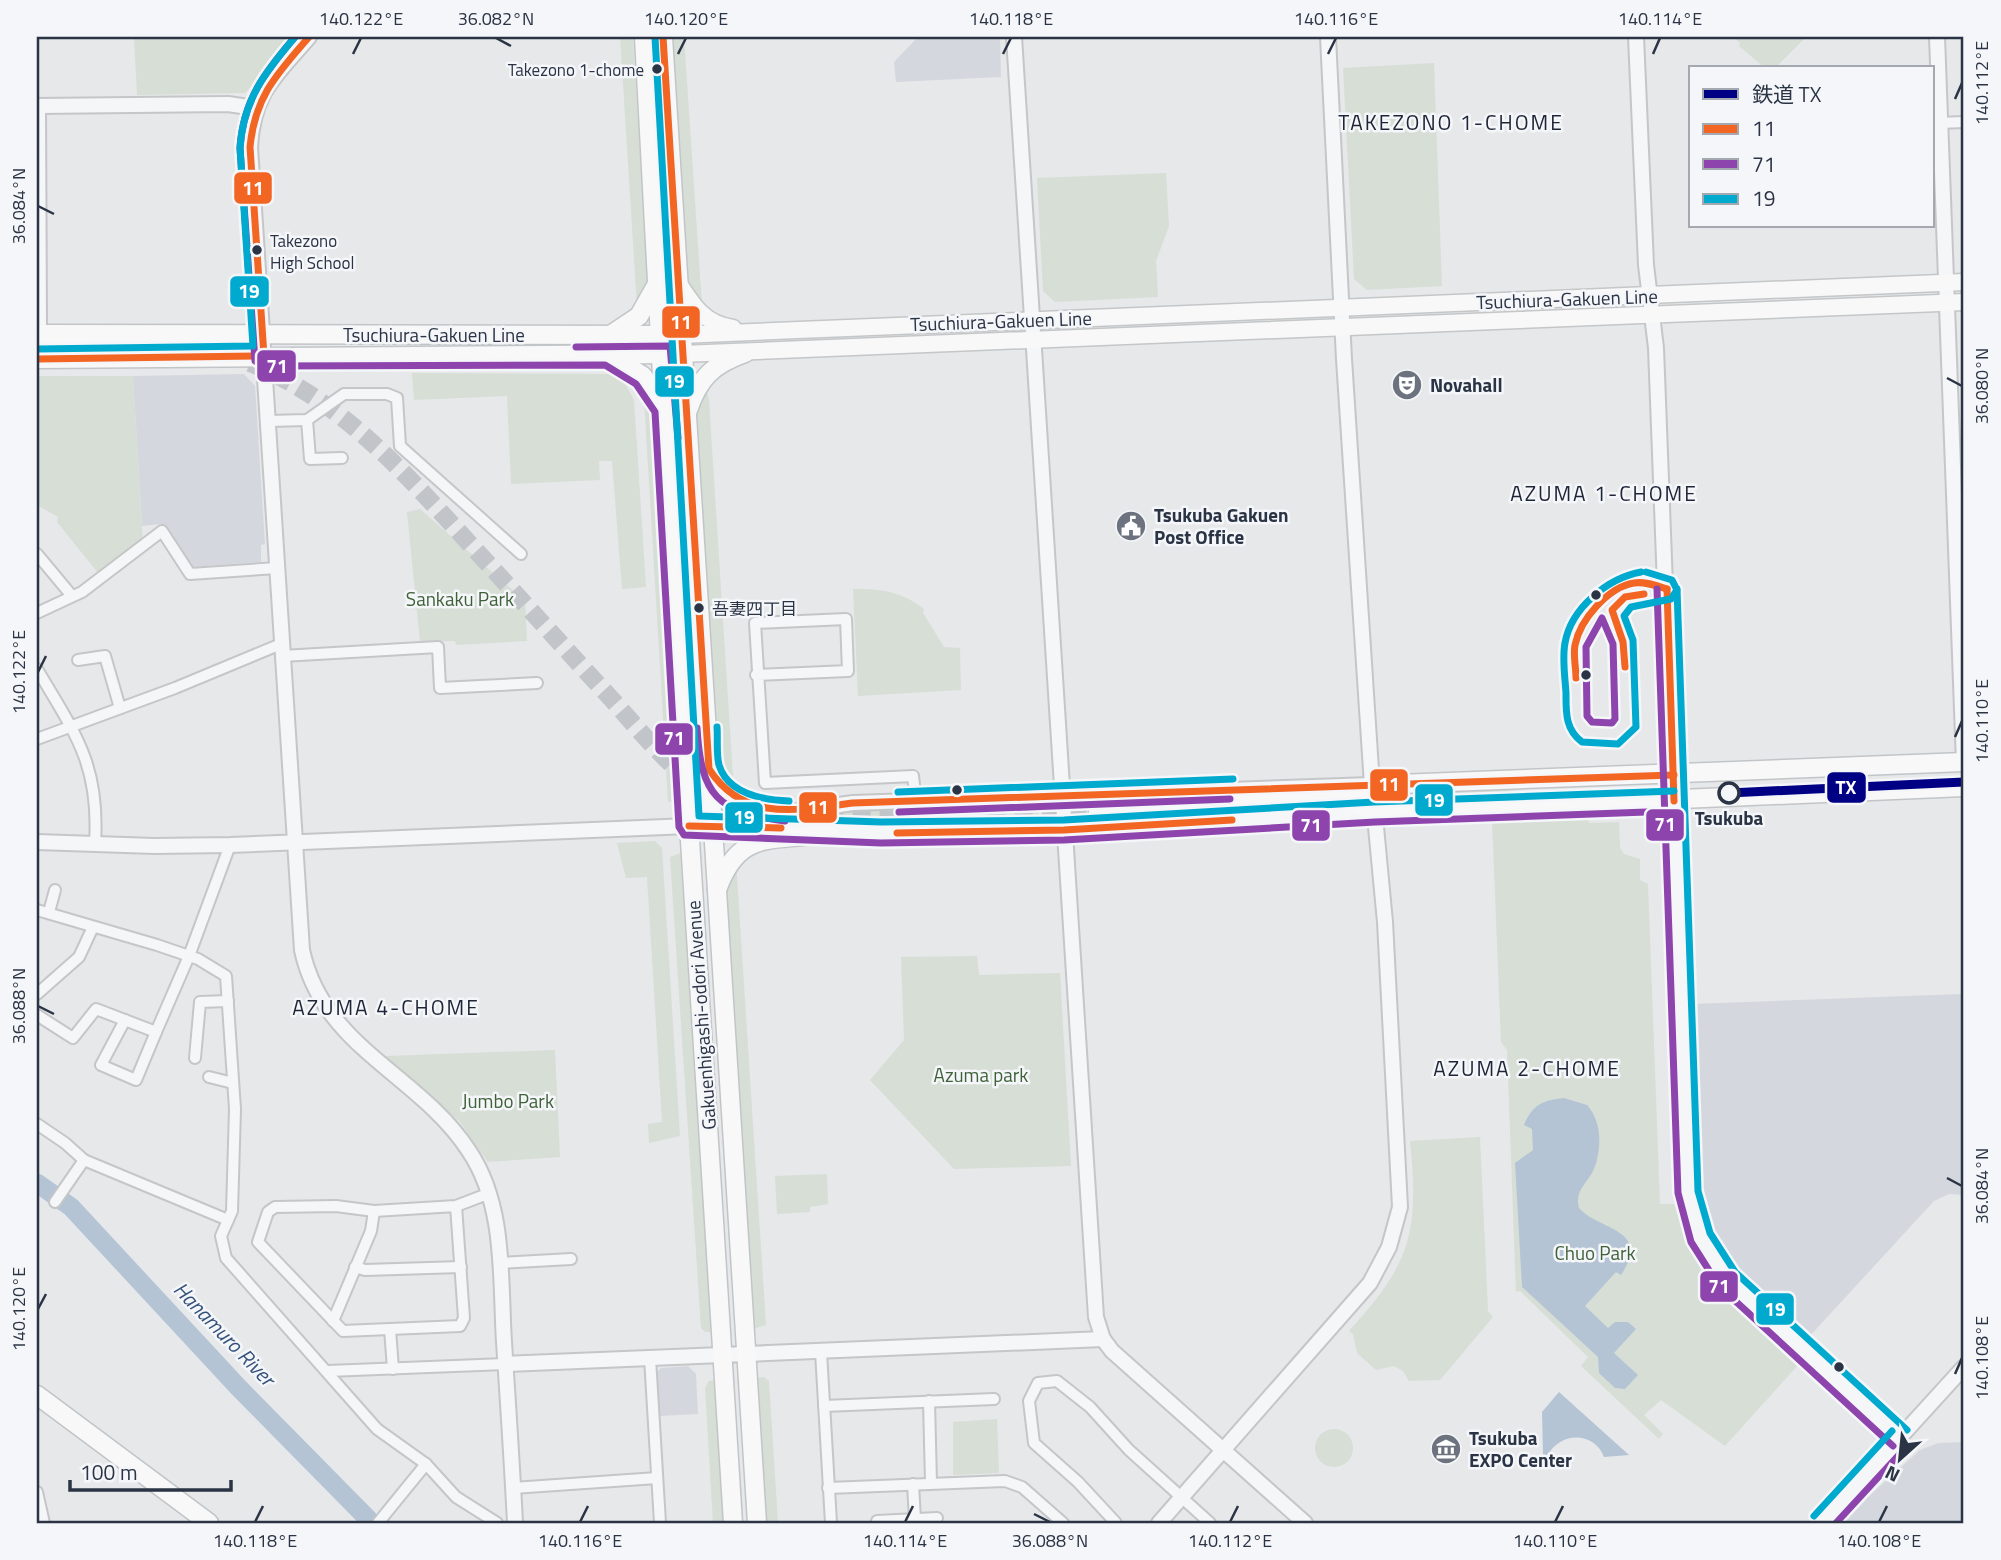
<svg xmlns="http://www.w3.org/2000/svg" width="2001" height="1560" font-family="'Titillium Web','Noto Sans JP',sans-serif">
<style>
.built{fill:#d4d7dd}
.green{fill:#d6ded6}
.water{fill:#b4c4d5}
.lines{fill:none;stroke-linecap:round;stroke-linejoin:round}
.river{stroke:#b4c4d5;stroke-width:19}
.primary-tunnel{stroke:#c1c4c9;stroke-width:18;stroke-dasharray:18 9;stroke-linecap:butt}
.minor-casing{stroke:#c4c6c8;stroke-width:14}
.tertiary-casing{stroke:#c4c6c8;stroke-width:18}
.secondary-casing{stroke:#c4c6c8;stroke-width:19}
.primary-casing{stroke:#c2c5c8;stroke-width:21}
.minor{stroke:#f5f6f7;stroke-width:10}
.tertiary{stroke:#f5f6f7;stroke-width:14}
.secondary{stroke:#f8f8f8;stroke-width:16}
.primary{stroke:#f8f8f8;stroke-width:18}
.bus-1-casing{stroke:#f4f6f9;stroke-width:12}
.bus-2-casing{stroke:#f4f6f9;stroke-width:12}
.bus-3-casing{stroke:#f4f6f9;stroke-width:12}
.bus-1{stroke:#f26522;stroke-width:7}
.bus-2{stroke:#8e44ad;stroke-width:7}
.bus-3{stroke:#00a9ce;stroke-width:7}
.rail-1-casing{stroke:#f4f6f9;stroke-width:14}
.rail-1{stroke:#000084;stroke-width:9}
.ticks{fill:none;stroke:#2b3445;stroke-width:2.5}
.bus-dot{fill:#2b3445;stroke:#f4f6f9;stroke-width:2.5}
.stop-dot{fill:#f4f6f9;stroke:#2b3445;stroke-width:3.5}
.labels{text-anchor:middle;stroke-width:5;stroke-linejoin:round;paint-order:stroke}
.bus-label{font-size:17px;fill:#2b3445;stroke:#f4f6f9;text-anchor:start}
.street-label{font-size:19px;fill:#2b3445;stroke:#f4f6f9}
.poi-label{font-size:19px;font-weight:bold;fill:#2b3445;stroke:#f4f6f9;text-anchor:start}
.park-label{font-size:19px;fill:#3f6138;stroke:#f4f6f9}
.stop-label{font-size:19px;font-weight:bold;fill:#2b3445;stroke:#f4f6f9}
.neighbourhood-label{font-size:21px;letter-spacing:2px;fill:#1d2536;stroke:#f4f6f9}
.water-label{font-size:21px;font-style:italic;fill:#34527a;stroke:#f4f6f9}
.line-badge{stroke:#f4f6f9;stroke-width:2.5}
.badge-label{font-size:19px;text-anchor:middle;font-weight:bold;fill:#fff}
.neatline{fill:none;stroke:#2b3445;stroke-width:2.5}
.ticks-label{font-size:18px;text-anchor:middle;fill:#2b3445}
</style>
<rect width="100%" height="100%" fill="#e6e8ea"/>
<g class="built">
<polygon points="918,37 1000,37 1001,77 896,82 894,62"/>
<polygon points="244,374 255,386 265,544 261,545 261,562 191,567 161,524 142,526 133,376"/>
<polygon points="1962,994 1964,1195 1949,1194 1934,1201 1808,1338 1726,1258 1710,1229 1699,1185 1692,1004"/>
<polygon points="688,1366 696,1374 698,1414 659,1416 657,1372 661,1368"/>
<polygon points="1964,1442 1964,1523 1839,1523 1920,1450 1938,1443"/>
</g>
<g class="green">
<polygon points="134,37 295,37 245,93 137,95"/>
<polygon points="620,37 633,37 648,283 637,306"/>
<polygon points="671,37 684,37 702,305 691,291 686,270"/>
<polygon points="1734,37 1806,37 1775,68 1765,68 1739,46 1740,43"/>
<polygon points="1434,63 1442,286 1367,290 1354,279 1343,68"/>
<polygon points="1166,173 1169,226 1156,261 1158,297 1055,302 1043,291 1037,178"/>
<polygon points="412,373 609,374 625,383 634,400 646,587 622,589 612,461 599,461 600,480 511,484 507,396 414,400"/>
<polygon points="37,376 133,376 143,545 99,574 57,522 58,517 37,505"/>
<polygon points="705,381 709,401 734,792 720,774 718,761 696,404"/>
<polygon points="643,382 651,394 657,417 681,802 668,802"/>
<polygon points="420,509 525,601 527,641 456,645 455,641 420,642 407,512"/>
<path d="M 853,589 C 881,589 901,591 924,609 L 923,613 L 944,647 L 960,648 L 961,690 L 858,696 Z"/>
<polygon points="1506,790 1557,794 1635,792 1557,796 1507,794 1403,797 1405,794"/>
<polygon points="940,807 1039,811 1039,819 1032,822 876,828 768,823 842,812"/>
<path d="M 1588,817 L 1589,823 L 1619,822 L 1620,848 L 1624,854 L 1640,859 L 1640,880 L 1648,884 L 1660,1204 L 1674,1204 C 1701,1284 1740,1309 1799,1364 L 1725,1446 L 1661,1400 L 1644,1415 L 1663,1434 L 1659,1439 L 1581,1366 L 1588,1357 L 1520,1291 L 1516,1292 L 1507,1050 L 1501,1042 L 1492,821 Z"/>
<polygon points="655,841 662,848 680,1136 649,1143 648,1124 662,1122 647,877 626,878 617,843"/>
<polygon points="683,852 713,1332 705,1332 701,1328 670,857"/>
<polygon points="736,861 766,1325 753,1329 726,890"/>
<polygon points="977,956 979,975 1060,973 1071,1166 954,1169 870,1080 904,1040 901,957"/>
<polygon points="555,1050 560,1157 488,1162 460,1122 385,1056"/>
<path d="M 1480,1137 L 1488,1311 L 1493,1317 L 1440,1380 L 1409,1381 L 1403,1371 L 1394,1366 L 1376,1370 L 1357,1353 L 1353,1334 L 1349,1331 C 1412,1262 1419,1232 1410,1141 Z"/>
<polygon points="827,1174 828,1204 810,1207 810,1212 777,1214 775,1176"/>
<polygon points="764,1377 769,1381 778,1523 765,1523 756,1378"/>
<polygon points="717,1380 726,1523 713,1523 705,1388 709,1381"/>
<polygon points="997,1419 999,1473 953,1475 953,1422"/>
<circle cx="1334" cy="1448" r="19"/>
</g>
<g class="water">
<path d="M 1564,1098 L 1587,1105 C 1602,1121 1602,1149 1594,1169 C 1588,1183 1574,1190 1579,1208 C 1597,1230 1653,1228 1621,1275 L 1616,1272 L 1585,1306 L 1608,1328 L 1615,1322 L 1628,1322 L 1636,1329 L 1614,1353 L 1638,1375 L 1625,1389 L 1615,1388 L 1599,1373 L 1598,1357 L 1522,1287 L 1515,1163 L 1533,1150 L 1532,1129 L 1524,1125 C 1532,1105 1543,1100 1564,1098 Z"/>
<path d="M 1559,1392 L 1629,1455 L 1604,1457 C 1594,1431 1560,1432 1548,1455 L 1543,1455 L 1542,1412 Z"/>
</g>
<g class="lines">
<polyline class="river" points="37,1183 71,1207 239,1388 372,1523"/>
<g class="primary-tunnel">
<polyline points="38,347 192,352"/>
<path d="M 250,363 C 341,400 404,472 469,543 C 515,593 560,643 606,693 C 639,729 673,774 717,799 C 747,817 780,820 814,822 L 1098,812"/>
</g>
<g class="minor-casing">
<g id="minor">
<polyline points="40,106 41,324"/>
<polyline points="1939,123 1964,122"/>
<polyline points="307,420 310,459 342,458"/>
<polyline points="268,421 307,420 344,394 387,394 397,398 400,446 521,554"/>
<polyline points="37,554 72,596"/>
<polyline points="37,613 82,592 162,531 190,574 277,568"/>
<polyline points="282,656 438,647 440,688 537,683"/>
<polyline points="78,660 105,656 120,708"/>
<path d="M 37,669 C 75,733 100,765 95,843"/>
<polyline points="756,675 848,671 846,619 755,623 765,783 913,776 916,801"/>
<polyline points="37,739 175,688 281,644"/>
<polyline points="37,910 157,945 198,959 226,976 235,1109 232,1211 221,1236 226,1258 377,1429 426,1464 456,1497 497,1523"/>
<polyline points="49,912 55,890"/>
<polyline points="37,994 79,957 93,927"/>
<polyline points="37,1015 73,1038 96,1009 156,1032 189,956 230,845"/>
<polyline points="125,1020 101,1065 136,1080 156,1032"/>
<polyline points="195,1058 200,1002 228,1001"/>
<polyline points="209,1077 233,1083"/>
<polyline points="37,1124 65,1143 84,1160 228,1220"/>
<polyline points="55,1202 84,1160"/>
<polyline points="456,1206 464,1318 460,1326 343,1331 258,1242 268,1212 275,1207 336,1206 374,1211 456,1206 490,1193"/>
<polyline points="499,1263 571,1259"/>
<polyline points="355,1267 365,1270 461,1267"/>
<polyline points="333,1321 371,1231 374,1211"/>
<polyline points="390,1329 393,1369"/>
<polyline points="821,1352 831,1523"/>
<polyline points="650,1358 660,1523"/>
<polyline points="328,1371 505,1364"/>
<polyline points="929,1401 931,1483"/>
<polyline points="824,1406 994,1399"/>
<polyline points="913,1484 915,1520"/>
<polyline points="513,1488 657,1478"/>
<polyline points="828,1488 1005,1481 1022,1487 1063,1523"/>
<polyline points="37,1492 44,1523"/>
<polyline points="877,1521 937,1518"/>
<polyline points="378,1523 426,1464"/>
<polyline points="1116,1523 1078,1482 1034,1443 1029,1401 1038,1383 1057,1381 1090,1407 1129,1450 1210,1523"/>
</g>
</g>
<g class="tertiary-casing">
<g id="tertiary">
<path d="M 309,37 C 275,77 253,92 250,147 L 302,950 C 323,1048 419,1074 469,1151 C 506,1206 500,1279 504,1342 C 508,1403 512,1463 515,1523"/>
<polyline points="1014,37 1096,1317 1103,1339 1112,1351 1305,1523"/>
<polyline points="1636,37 1646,265 1656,348 1688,1193 1700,1237 1727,1279 1900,1438"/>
<polyline points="1937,37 1964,763"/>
<polyline points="37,106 228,104 255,108"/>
<path d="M 710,772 C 722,799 746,805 773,809"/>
<polyline points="735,820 853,803 1371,785"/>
<polyline points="37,842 154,846 230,845 689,826 881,833 1064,830 1373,812"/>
<polyline points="505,1364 1103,1339"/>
<polyline points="1159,1523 1370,1283 1389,1247 1400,1207 1385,922 1372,785 1344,359 1328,37"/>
<polyline points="1822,1523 1964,1367"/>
</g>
</g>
<g class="secondary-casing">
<g id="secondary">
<path d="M 678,282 C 693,306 705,324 733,328"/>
<polyline points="680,335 1964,282"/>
<polyline points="681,354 1964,302"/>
</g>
</g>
<g class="primary-casing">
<g id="primary">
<polyline points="644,37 669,507 733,1523"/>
<polyline points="663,37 757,1523"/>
<polyline points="37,334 674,335"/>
<polyline points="609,336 639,316 657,284"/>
<polyline points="37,347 38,347"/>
<polyline points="609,355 643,376 663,406"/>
<polyline points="37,359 674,354"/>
<path d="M 688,410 C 699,378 713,364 745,353"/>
<polyline points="1346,799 1375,812 1964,787"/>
<polyline points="1098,812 1346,799 1372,785 1964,762"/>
<path d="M 717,890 C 740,826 774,844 829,832"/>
<polyline points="37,1395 209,1523"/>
</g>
</g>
<use href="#minor" class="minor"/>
<use href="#tertiary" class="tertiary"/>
<use href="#secondary" class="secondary"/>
<use href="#primary" class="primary"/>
<g class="bus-1-casing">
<g id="bus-1">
<path d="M 663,37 L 709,769 C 744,823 798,810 853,803 L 1674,775"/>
<path d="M 264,356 L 250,147 C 255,96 277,74 309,37"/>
<polyline points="37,359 264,356"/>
<polyline points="1667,589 1674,801"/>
<polyline points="1625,667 1623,642 1612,610 1625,597 1644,594"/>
<path d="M 1576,678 C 1576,667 1573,655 1575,645 C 1580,620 1608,587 1634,583 C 1645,581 1657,586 1667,589"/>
<polyline points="689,826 781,828"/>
<polyline points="897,833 1064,830 1232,820"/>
</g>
</g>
<g class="bus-2-casing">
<g id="bus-2">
<path d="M 295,37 C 265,72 243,100 240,148 L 255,361 L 264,366 L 605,365 L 636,384 L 655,412 L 679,827 L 684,835 L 881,843 L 1064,840 L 1375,822 L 1674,811"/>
<polyline points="576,347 670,346 678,438"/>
<polyline points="1657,589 1678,1193 1691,1242 1719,1286 1893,1446"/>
<polygon points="1602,618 1613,644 1615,719 1612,723 1592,722 1587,716 1586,647"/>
<path d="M 697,728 C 701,796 717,812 785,821"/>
<polyline points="899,812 1230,799"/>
<polyline points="1836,1523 1908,1445"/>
</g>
</g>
<g class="bus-3-casing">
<g id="bus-3">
<polyline points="655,37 699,816 881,822 1064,820 1374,802 1674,791"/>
<path d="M 37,349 L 253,346 L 240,148 C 243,100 265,72 295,37"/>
<path d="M 1641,572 C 1608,578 1571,608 1565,643 C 1562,658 1565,677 1566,693 C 1566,712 1565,729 1582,742 L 1618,744 L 1636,727 L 1633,640 L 1624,616 L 1631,607 L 1671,599 L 1677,590 L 1672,580 L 1646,572"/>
<polyline points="1677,589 1698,1191 1710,1233 1735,1272 1907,1430"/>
<path d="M 717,727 C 718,739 716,753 719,765 C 728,794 764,800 789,801"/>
<polyline points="898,792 1233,779"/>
<polyline points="1814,1516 1892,1431"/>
</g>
</g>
<use href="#bus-1" class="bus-1"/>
<use href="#bus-2" class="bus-2"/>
<use href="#bus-3" class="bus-3"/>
<g class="rail-1-casing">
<polyline id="rail-1" points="1729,793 1964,782"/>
</g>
<use href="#rail-1" class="rail-1"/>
</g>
<path class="ticks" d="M 496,38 L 511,46M 353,54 L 361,38M 678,54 L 686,38M 1003,54 L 1011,38M 1328,54 L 1336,38M 1653,54 L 1660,38M 1955,99 L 1962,83M 38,206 L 54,214M 1947,378 L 1962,386M 38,672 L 46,656M 1955,737 L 1962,721M 38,1006 L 54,1014M 1947,1178 L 1962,1186M 38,1309 L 46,1294M 1955,1374 L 1962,1358M 1034,1514 L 1050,1522M 255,1522 L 263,1506M 580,1522 L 588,1506M 905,1522 L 913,1506M 1230,1522 L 1238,1506M 1555,1522 L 1563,1506M 1879,1522 L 1887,1506"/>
<defs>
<g id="theatre-disc" transform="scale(1.575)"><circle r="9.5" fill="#6c737f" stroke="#f4f6f9"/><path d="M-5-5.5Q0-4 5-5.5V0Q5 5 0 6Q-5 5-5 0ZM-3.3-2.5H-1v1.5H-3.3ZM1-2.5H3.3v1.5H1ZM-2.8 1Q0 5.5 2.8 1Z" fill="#fff"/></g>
<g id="civic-disc" transform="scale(1.575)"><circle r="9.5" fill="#6c737f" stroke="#f4f6f9"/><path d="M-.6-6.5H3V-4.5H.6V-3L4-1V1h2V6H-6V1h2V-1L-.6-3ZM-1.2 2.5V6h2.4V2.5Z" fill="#fff"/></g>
<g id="museum-disc" transform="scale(1.575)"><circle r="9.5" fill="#6c737f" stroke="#f4f6f9"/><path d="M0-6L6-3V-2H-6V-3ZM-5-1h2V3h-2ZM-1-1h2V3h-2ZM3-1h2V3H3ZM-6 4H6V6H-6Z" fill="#fff"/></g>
</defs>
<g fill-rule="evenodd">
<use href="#theatre-disc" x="1407" y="385"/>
<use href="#civic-disc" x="1131" y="526"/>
<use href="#museum-disc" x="1446" y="1449"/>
</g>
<g class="bus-dot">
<circle cx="657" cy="69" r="6"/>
<circle cx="257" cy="250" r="6"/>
<circle cx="1596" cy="595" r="6"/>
<circle cx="699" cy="608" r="6"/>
<circle cx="1586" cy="675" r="6"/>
<circle cx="957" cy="790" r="6"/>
<circle cx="1839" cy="1367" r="6"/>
</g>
<circle class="stop-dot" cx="1729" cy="793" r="10"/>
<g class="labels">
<g class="bus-label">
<text x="644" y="76" text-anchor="end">Takezono 1-chome</text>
<text x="270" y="247">Takezono<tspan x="270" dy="22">High School</tspan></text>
<text x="712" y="615">吾妻四丁目</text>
</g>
<g class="street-label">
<text transform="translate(1567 299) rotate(-2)" y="7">Tsuchiura-Gakuen Line</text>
<text transform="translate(1001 321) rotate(-2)" y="7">Tsuchiura-Gakuen Line</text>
<text x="434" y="342">Tsuchiura-Gakuen Line</text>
<text transform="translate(701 1015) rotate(-94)" y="7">Gakuenhigashi-odori Avenue</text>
</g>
<g class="poi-label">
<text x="1430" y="392">Novahall</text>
<text x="1154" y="522">Tsukuba Gakuen<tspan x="1154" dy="22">Post Office</tspan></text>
<text x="1469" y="1445">Tsukuba<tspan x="1469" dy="22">EXPO Center</tspan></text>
</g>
<g class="park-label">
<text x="460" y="606">Sankaku Park</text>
<text x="981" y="1082">Azuma park</text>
<text x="508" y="1108">Jumbo Park</text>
<text x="1595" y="1260">Chuo Park</text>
</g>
<g class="stop-label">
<text x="1729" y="825">Tsukuba</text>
</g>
<g class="neighbourhood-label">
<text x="1451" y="130">TAKEZONO 1-CHOME</text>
<text x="1604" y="501">AZUMA 1-CHOME</text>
<text x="386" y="1015">AZUMA 4-CHOME</text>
<text x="1527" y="1076">AZUMA 2-CHOME</text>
</g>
<g class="water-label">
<text transform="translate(224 1334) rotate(46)" y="7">Hanamuro River</text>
</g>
</g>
<g class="line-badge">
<rect x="233" y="171" width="40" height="34" rx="7" fill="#f26522"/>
<rect x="229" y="275" width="41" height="33" rx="7" fill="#00a9ce"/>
<rect x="661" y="305" width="40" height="34" rx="7" fill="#f26522"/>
<rect x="256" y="349" width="41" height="34" rx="7" fill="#8e44ad"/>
<rect x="654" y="365" width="41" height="33" rx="7" fill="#00a9ce"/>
<rect x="654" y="722" width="40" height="34" rx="7" fill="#8e44ad"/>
<rect x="1369" y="768" width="40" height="34" rx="7" fill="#f26522"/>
<rect x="1826" y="771" width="41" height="33" rx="7" fill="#000084"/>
<rect x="1414" y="783" width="40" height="34" rx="7" fill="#00a9ce"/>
<rect x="798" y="791" width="40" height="33" rx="7" fill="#f26522"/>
<rect x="724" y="801" width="40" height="33" rx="7" fill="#00a9ce"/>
<rect x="1645" y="808" width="40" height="34" rx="7" fill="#8e44ad"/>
<rect x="1291" y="809" width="40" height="33" rx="7" fill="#8e44ad"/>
<rect x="1699" y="1270" width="40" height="33" rx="7" fill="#8e44ad"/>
<rect x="1755" y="1292" width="40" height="34" rx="7" fill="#00a9ce"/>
</g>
<g class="badge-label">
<text x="253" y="195">11</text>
<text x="249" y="298">19</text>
<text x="681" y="329">11</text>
<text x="277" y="373">71</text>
<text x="674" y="388">19</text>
<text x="674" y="745">71</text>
<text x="1389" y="791">11</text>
<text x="1846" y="794">TX</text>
<text x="1434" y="807">19</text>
<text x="818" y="814">11</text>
<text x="744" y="824">19</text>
<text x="1665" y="831">71</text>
<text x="1311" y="832">71</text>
<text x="1719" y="1293">71</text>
<text x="1775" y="1316">19</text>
</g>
<rect width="2001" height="1560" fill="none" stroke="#f4f6f9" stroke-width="77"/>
<rect x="1689" y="66" width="245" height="161" fill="#f4f6f9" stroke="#a4a8b1" stroke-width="2"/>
<rect x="1703" y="89" width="35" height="10" fill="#000084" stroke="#a4a8b1" stroke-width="2"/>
<text x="1752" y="102" font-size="21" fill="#2b3445">鉄道 TX</text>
<rect x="1703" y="124" width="35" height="10" fill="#f26522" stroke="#a4a8b1" stroke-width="2"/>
<text x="1752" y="136" font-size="21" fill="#2b3445">11</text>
<rect x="1703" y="159" width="35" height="10" fill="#8e44ad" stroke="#a4a8b1" stroke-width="2"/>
<text x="1752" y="172" font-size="21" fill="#2b3445">71</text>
<rect x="1703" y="194" width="35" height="10" fill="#00a9ce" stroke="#a4a8b1" stroke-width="2"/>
<text x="1752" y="206" font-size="21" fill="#2b3445">19</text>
<g transform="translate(1900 1459) rotate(207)" stroke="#f4f6f9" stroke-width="5" paint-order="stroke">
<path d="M0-5L12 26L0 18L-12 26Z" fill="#2b3445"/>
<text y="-10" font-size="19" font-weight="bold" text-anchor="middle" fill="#2b3445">N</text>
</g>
<path d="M70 1480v10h161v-10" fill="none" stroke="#2b3445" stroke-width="3.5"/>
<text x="80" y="1480" font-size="21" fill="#2b3445" stroke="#f4f6f9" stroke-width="5" paint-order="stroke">100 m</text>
<rect x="38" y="38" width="1924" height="1484" class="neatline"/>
<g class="ticks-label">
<text x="361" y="25">140.122°E</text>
<text x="496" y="25">36.082°N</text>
<text x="686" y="25">140.120°E</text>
<text x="1011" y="25">140.118°E</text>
<text x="1336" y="25">140.116°E</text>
<text x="1660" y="25">140.114°E</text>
<text transform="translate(1982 83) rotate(-90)" y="6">140.112°E</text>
<text transform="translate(19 206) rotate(-90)" y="6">36.084°N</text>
<text transform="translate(1982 386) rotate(-90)" y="6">36.080°N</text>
<text transform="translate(19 672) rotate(-90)" y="6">140.122°E</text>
<text transform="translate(1982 721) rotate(-90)" y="6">140.110°E</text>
<text transform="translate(19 1006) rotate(-90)" y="6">36.088°N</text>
<text transform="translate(1982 1186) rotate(-90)" y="6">36.084°N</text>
<text transform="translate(19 1309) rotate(-90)" y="6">140.120°E</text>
<text transform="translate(1982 1358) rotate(-90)" y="6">140.108°E</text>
<text x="255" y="1547">140.118°E</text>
<text x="580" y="1547">140.116°E</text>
<text x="905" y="1547">140.114°E</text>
<text x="1050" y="1547">36.088°N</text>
<text x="1230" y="1547">140.112°E</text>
<text x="1555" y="1547">140.110°E</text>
<text x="1879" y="1547">140.108°E</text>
</g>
</svg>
